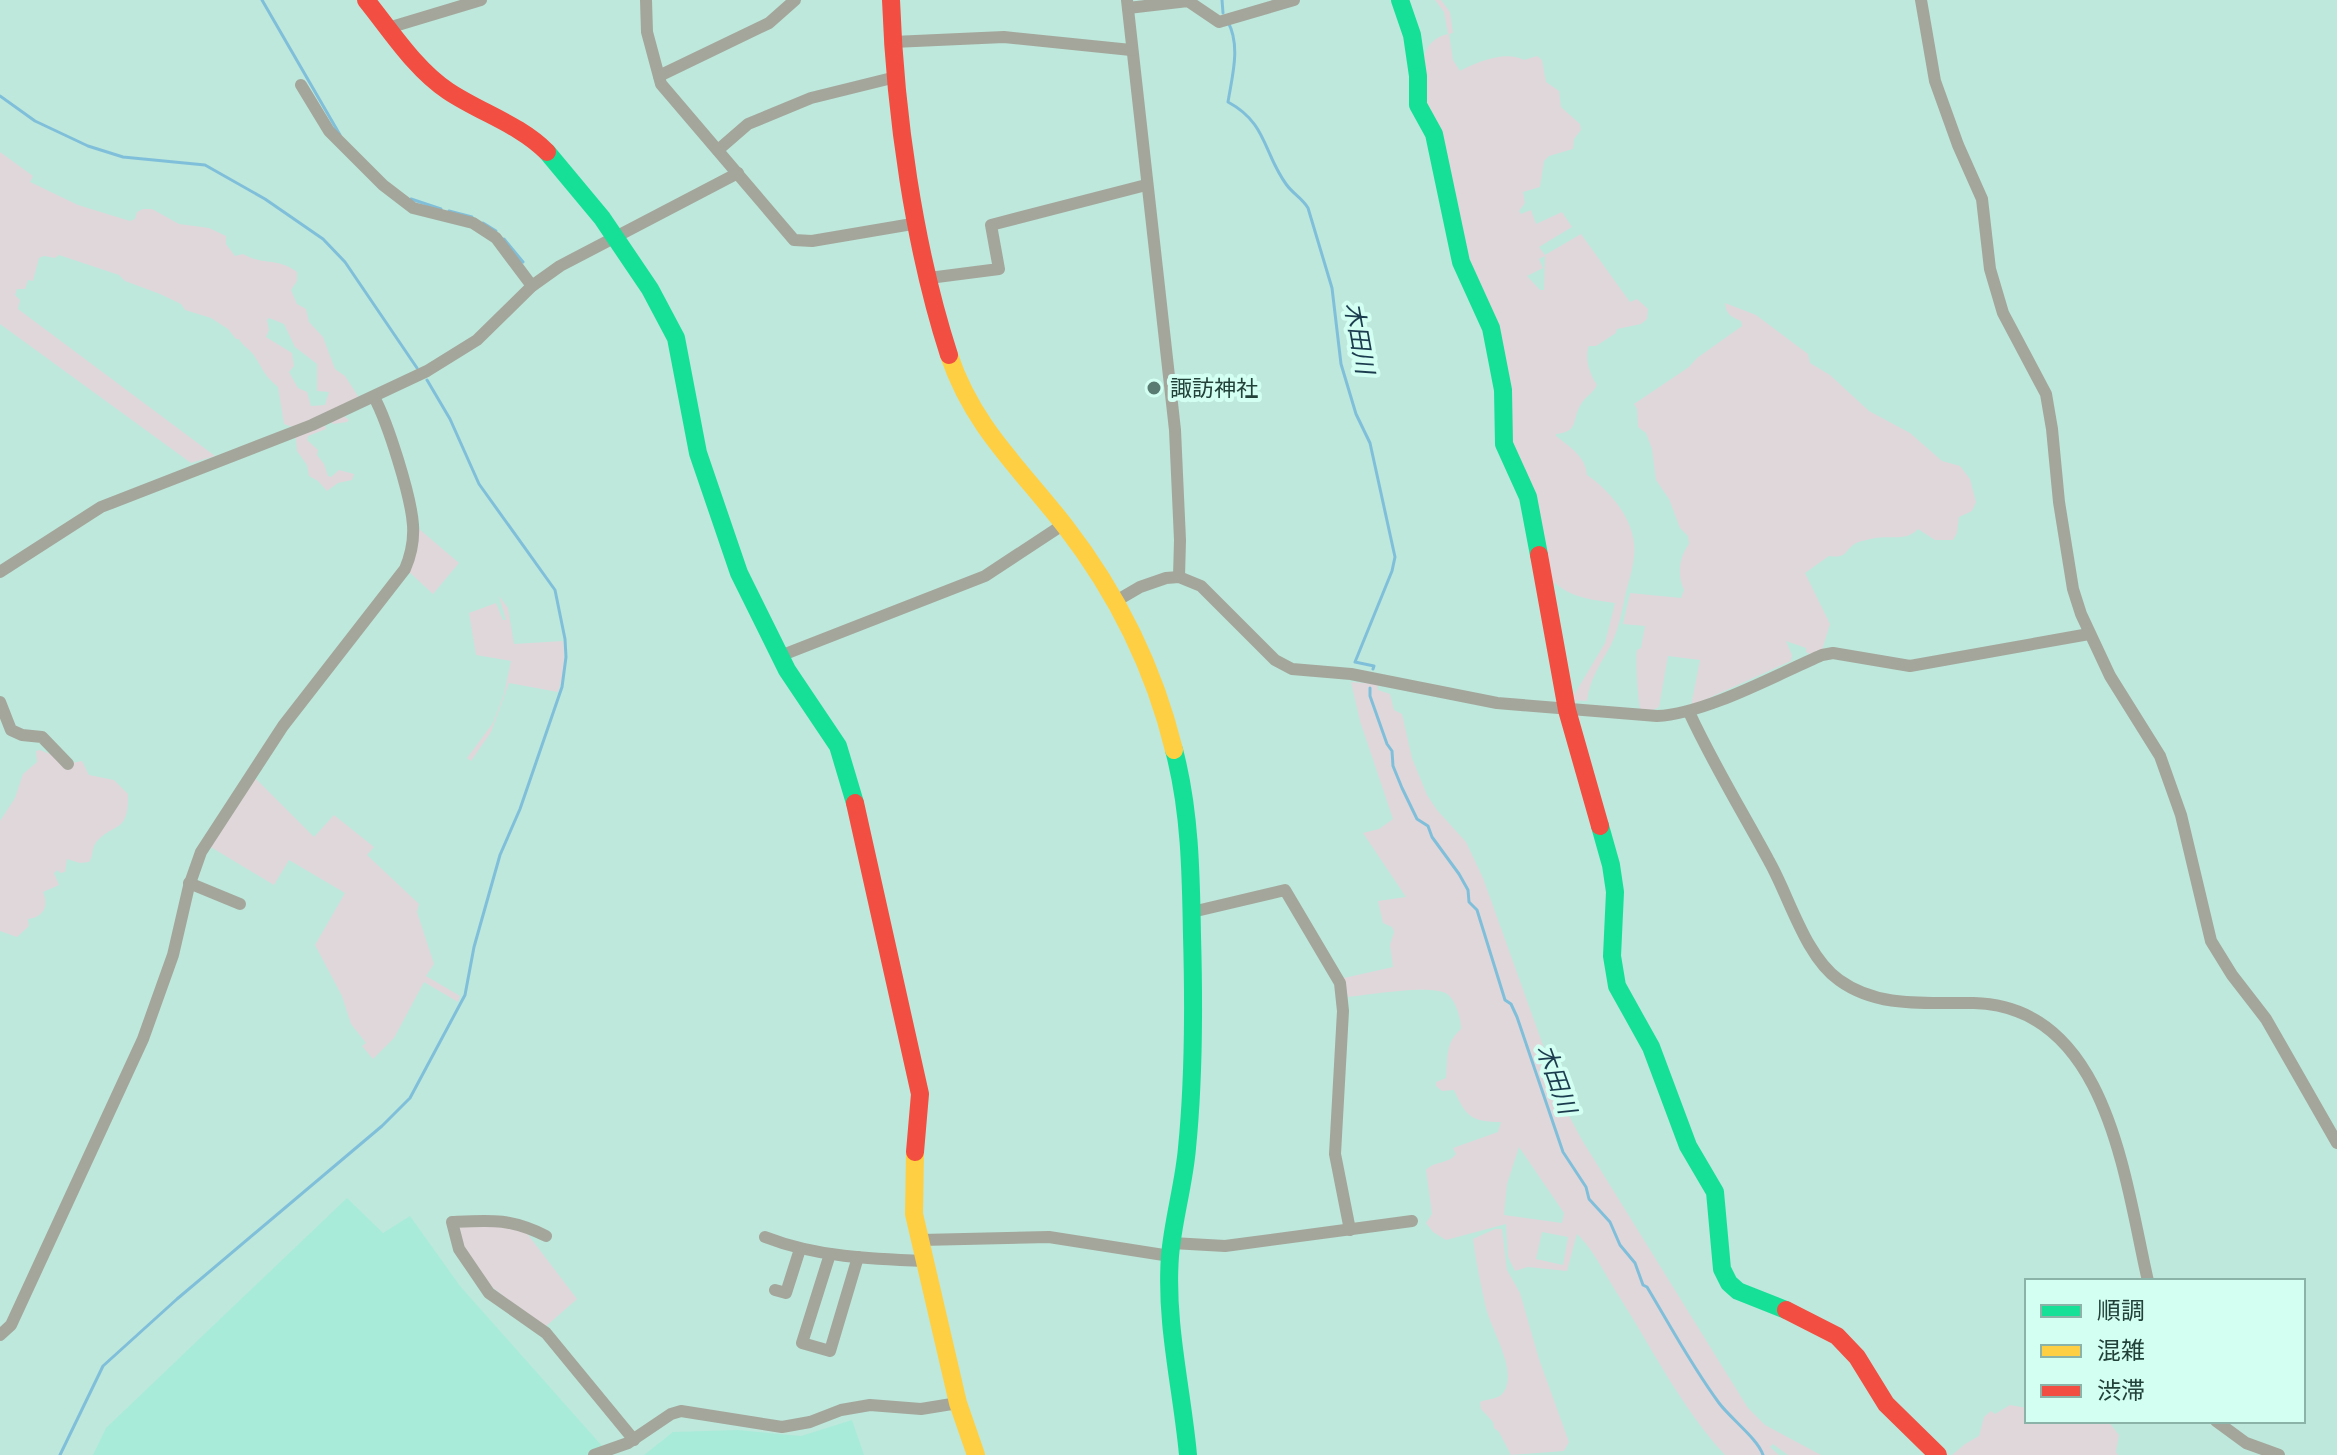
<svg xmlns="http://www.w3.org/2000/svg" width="2337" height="1455" font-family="Jost,'Noto Sans JP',sans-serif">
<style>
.built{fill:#a9ebd9}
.green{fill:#e0d7db;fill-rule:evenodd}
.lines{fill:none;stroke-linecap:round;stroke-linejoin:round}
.stream{stroke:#80bfda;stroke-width:3}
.street{stroke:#a4a69b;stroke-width:12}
.fast{stroke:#16e098;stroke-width:18}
.slow{stroke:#ffcf43;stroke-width:18}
.jam{stroke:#f24e42;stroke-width:18}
.poi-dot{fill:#597b72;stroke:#d3fff2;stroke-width:3}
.labels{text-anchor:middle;stroke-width:8;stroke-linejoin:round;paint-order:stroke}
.poi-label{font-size:22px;fill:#224139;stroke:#d3fff2;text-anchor:start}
.water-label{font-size:24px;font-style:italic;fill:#1b3c4e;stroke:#d3fff2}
</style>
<rect width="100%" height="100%" fill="#bee8dc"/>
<g class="built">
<polygon points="347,1198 383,1233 410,1216 460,1286 610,1455 93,1455 106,1428"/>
<polygon points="852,1420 864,1455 644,1455 673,1432 738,1430 801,1436"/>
</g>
<g class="green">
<path d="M 1435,0 L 1441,0 L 1450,12 L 1453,33 L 1449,34 L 1453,60 L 1460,71 C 1476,62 1506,50 1524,60 L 1537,56 L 1542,60 L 1546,82 L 1559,91 L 1561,107 L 1580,124 L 1581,130 L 1574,139 L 1573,149 L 1549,156 L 1544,161 L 1540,187 L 1523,192 L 1525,203 L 1519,211 L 1521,214 L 1531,210 L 1536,224 L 1562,212 L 1572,227 L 1539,247 L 1545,255 L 1581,234 L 1630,302 L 1637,299 L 1648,309 L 1647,319 L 1641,324 L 1617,329 L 1616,333 L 1596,346 L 1589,346 C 1584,358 1590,375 1597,385 C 1593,394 1584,397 1580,406 C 1572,420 1579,432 1556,434 L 1556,436 C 1570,447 1586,457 1587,475 C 1612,492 1638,524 1634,556 C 1633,568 1629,581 1626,592 C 1622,610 1619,629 1611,645 C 1600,665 1590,678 1587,701 L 1571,700 L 1605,643 L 1615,603 C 1586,599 1566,597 1547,575 L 1424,110 C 1424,81 1413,42 1448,34 L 1444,12 ZM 1545,256 L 1544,290 L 1540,290 L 1527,276 L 1543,268 L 1539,259 Z"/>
<path d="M 0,152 L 33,176 L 30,182 L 78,205 L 130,221 L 135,219 L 137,212 L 143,209 L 152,209 L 179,224 L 209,228 L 226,236 L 226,244 L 235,256 L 243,254 C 264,266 276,257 297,272 L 297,281 L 291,290 L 297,304 L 306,309 L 309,322 L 323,337 L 335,369 L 345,376 L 358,396 L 357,403 L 343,415 L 349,420 L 347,422 L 333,424 L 330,420 L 324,422 L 326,429 L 308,436 L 307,440 L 318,450 L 317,455 L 324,464 L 328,476 L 331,477 L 339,470 L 354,474 L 352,480 L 338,483 L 327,491 L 318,481 L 309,476 L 307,465 L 297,451 L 295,428 L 284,424 L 278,387 C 262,373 264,370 253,354 C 248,348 243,346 239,339 L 236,339 L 228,329 L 211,318 L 185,310 L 181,304 L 160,294 L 125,281 L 119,275 L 59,255 L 55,258 L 44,256 L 39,258 L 33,281 L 28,280 L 25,289 L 17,289 L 15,295 L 20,300 L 18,309 L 215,456 L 191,463 L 0,324 ZM 269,318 L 284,324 L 295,347 L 317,364 L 317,391 L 329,392 L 325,405 L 311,406 L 307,392 L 298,388 L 289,372 L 294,366 L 292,353 L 266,337 L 269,330 L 267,320 Z"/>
<path d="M 1725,303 L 1756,315 L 1808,354 L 1810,363 L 1830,375 L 1869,411 L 1910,433 L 1942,461 L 1960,466 L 1970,479 L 1976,502 L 1972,511 L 1959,517 L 1957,533 L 1953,540 L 1935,540 L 1918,529 C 1906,542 1890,535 1875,538 C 1870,539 1861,541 1856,543 C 1844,550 1848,559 1829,556 L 1805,573 L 1830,624 L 1822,650 L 1810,654 L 1806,652 L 1806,648 L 1786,641 L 1792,655 L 1791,661 L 1691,706 L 1700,660 L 1668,656 L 1659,707 L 1651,711 L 1641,711 C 1638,705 1635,656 1637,650 L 1641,648 L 1645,626 L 1623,624 L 1630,593 L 1681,598 L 1684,590 C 1677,575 1679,557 1689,544 L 1688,536 L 1680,528 L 1669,499 L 1656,480 L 1652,449 L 1646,433 L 1638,427 L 1637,409 L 1634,404 L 1689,367 L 1697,358 L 1742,326 L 1741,321 C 1731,317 1726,314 1725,303 Z"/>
<polygon points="418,528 459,563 433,594 408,571"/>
<path d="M 499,596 L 508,608 L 514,644 L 563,641 C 565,658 564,676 558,692 L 509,683 L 491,732 L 471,761 L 467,758 L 493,723 L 504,694 L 511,661 L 476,655 L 469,613 L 496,603 L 503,620 L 506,620 Z"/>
<path d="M 1351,682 L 1377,684 L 1378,690 L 1390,694 L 1394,710 L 1402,714 L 1412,758 L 1427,795 L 1437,810 L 1466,842 L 1483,878 L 1567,1112 L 1582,1140 L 1748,1408 L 1765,1425 L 1821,1455 L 1788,1455 L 1773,1444 L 1770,1447 L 1779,1455 L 1725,1455 C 1680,1406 1651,1346 1615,1290 C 1603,1271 1593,1249 1577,1234 L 1567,1271 L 1528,1267 L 1515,1271 L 1508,1257 L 1506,1224 L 1446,1240 L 1433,1232 L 1426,1223 L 1432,1214 L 1426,1170 C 1434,1161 1449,1164 1456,1154 L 1453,1148 L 1498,1132 L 1501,1122 C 1472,1122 1466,1117 1454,1090 L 1442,1091 L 1436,1086 L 1436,1082 L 1446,1078 C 1448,1057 1445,1043 1461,1029 C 1461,1019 1456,1000 1447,994 C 1431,984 1369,995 1348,997 L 1344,978 L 1393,967 L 1390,945 L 1394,932 L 1392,927 L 1383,923 L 1378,901 L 1406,897 L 1363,833 L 1379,829 L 1393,819 L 1360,721 ZM 1519,1147 L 1564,1213 L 1562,1223 L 1504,1215 L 1507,1184 ZM 1542,1232 L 1568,1237 L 1563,1265 L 1536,1259 Z"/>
<path d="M 40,750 L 72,763 L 82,761 L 89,775 L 114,780 L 128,794 C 129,836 112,821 95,844 C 92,849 93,857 89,862 L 80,863 L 67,859 L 65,872 L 60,873 L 58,870 L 54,873 L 59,885 L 43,892 C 49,906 44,917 28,919 L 29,926 L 17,937 L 0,931 L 0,821 L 15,798 L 23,774 L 37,762 L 36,751 Z"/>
<polygon points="254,777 314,837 334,815 374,847 367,855 419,904 417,912 434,964 426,976 460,996 458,1002 424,982 394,1038 373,1059 362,1046 366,1043 351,1024 342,996 315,945 345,893 289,860 274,885 209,846"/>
<polygon points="498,1223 526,1232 577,1299 544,1328 492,1287 465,1250 459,1226"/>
<path d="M 1495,1229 L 1502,1229 L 1507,1270 L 1520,1293 L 1539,1359 L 1569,1442 L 1564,1451 L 1511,1455 L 1499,1432 L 1494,1428 L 1493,1422 L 1481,1409 L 1480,1402 C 1488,1398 1498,1400 1503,1393 C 1519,1372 1491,1330 1486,1308 C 1481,1286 1476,1262 1473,1239 Z"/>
<polygon points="2010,1405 2027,1408 2027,1421 2108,1421 2119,1435 2116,1452 2118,1455 1952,1455 1965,1444 1979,1436 1984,1417 1991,1411 1995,1414"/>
</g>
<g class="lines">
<g class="stream">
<polyline points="262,0 340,135"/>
<polyline points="1222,0 1223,13"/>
<path d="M 1228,22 C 1241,46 1232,77 1228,102 C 1267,123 1263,152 1286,184 C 1293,194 1302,198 1308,208 L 1332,288 L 1341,364 L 1356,414 L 1370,443 L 1395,557 L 1392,571 L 1355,662 L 1374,666 L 1373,669"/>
<polyline points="0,96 35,121 88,146 123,157 205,165 265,199 323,239 345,262 417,368"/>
<polyline points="411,199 441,209"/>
<polyline points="449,211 472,217"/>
<polyline points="483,223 496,231"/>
<polyline points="504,239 523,262"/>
<path d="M 1370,688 L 1370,696 L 1387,744 L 1392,751 L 1393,766 L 1402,788 L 1417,819 L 1428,826 L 1432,837 L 1459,874 L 1468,890 L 1469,902 L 1477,910 L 1505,1000 L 1511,1004 L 1517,1017 L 1563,1152 L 1586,1187 L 1589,1199 L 1610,1222 L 1620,1245 L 1635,1263 L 1643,1285 L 1647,1287 C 1671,1327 1691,1365 1719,1403 C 1731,1419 1758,1439 1763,1455"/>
<polyline points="60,1455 103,1366 177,1299 382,1126 410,1098 465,995 474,947 500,855 520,809 562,687 566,657 565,639 555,590 479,484 450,419 427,380"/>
</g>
<g class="street">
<polyline points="646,0 647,32 661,84 794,240 812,241 918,223"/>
<polyline points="1127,0 1175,430 1180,540 1179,577"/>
<polyline points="1921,0 1935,81 1958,145 1982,199 1990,269 2003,313 2046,394 2052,429 2059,502 2073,589 2081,614 2110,676 2160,756 2181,815 2211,941 2232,975 2266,1019 2337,1143"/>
<polyline points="1128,8 1188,1 1219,22 1294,0"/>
<polyline points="388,28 481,0"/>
<polyline points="893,42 1004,37 1131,50"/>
<polyline points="659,76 769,23 795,0"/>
<polyline points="301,85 329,131 383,185 413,208 473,223 496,238 532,286"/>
<polyline points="718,150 748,124 811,98 896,77"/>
<polyline points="929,278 999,269 991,225 1146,185"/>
<polyline points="0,572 101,507 312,425 427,371 477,340 532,286 560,266 738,173"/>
<path d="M 1116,601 L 1140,587 L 1166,578 L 1179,577 L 1201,586 L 1275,660 L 1292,669 L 1351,674 L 1497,703 L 1657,716 C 1705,714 1776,675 1822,655 L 1833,653 L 1910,666 L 2089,634"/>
<polyline points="780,656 985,576 1064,524"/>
<polyline points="0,702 11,730 22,735 42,737 68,764"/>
<path d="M 1689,712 C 1713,764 1742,811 1769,861 C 1789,896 1805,956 1839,980 C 1879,1009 1928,1002 1974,1003 C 2108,1006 2125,1182 2148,1281"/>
<polyline points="189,883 240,904"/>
<polyline points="1192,912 1285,890 1340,983 1343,1011 1335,1154 1350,1230"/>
<path d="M 546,1236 C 510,1218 491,1220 452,1222 L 459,1249 L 489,1293 L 546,1333 L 634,1440"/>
<path d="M 765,1237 C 816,1257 871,1259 926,1261"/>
<polyline points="921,1240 1049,1237 1170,1256"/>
<polyline points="1172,1243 1225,1246 1412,1221"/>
<polyline points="830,1254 802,1343 830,1351 858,1257"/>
<polyline points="775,1290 786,1293 800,1249"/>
<path d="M 0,1335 L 11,1325 L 143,1039 L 173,955 L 189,886 L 201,852 L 283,726 L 405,569 C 411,555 414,540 413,525 C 411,496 388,423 374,397"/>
<polyline points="2216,1421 2246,1443 2279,1455"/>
<polyline points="594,1455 628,1443 671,1414 681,1411 782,1427 810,1422 841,1410 870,1405 921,1409 958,1403"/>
</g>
<g class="fast">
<polyline points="1400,0 1412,35 1418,76 1418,105 1434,134 1461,262 1491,328 1503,390 1504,444 1528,497 1539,555"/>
<polyline points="547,152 602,218 650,289 676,338 698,453 739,573 787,670 838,746 855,803"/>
<path d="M 1174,750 C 1190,810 1191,874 1192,936 C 1194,1007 1194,1078 1187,1148 C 1184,1184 1173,1220 1170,1256 C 1165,1323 1182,1389 1188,1455"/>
<polyline points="1600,826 1611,865 1615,892 1612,956 1617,986 1651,1047 1688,1146 1715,1192 1722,1269 1729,1283 1738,1291 1786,1310"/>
</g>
<g class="slow">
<path d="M 949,355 C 973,427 1020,468 1065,526 C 1116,592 1154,668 1174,750"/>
<polyline points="915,1152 914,1214 958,1403 976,1455"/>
</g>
<g class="jam">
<path d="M 366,0 C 391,31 415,69 448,91 C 481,113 519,124 547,152"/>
<path d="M 891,0 C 895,113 914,247 949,355"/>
<polyline points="1539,555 1567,710 1600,826"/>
<polyline points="855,803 920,1094 915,1152"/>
<polyline points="1786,1310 1837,1336 1857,1357 1886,1404 1938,1455"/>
</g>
</g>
<circle class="poi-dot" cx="1154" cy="388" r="8"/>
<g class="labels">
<g class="poi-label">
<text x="1170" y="396">諏訪神社</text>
</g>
<g class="water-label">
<text transform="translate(1359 338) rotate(80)" y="8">木田川</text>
<text transform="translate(1556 1079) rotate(70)" y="8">木田川</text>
</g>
</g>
<rect x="2025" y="1279" width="280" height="144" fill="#d3fff2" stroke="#8cb3a8" stroke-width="2"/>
<rect x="2041" y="1305" width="40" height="12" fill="#16e098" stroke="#8cb3a8" stroke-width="2"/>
<text x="2097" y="1319" font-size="24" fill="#224139">順調</text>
<rect x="2041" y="1345" width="40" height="12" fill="#ffcf43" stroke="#8cb3a8" stroke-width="2"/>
<text x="2097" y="1359" font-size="24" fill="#224139">混雑</text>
<rect x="2041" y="1385" width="40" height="12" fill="#f24e42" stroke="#8cb3a8" stroke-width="2"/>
<text x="2097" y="1399" font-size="24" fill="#224139">渋滞</text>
</svg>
